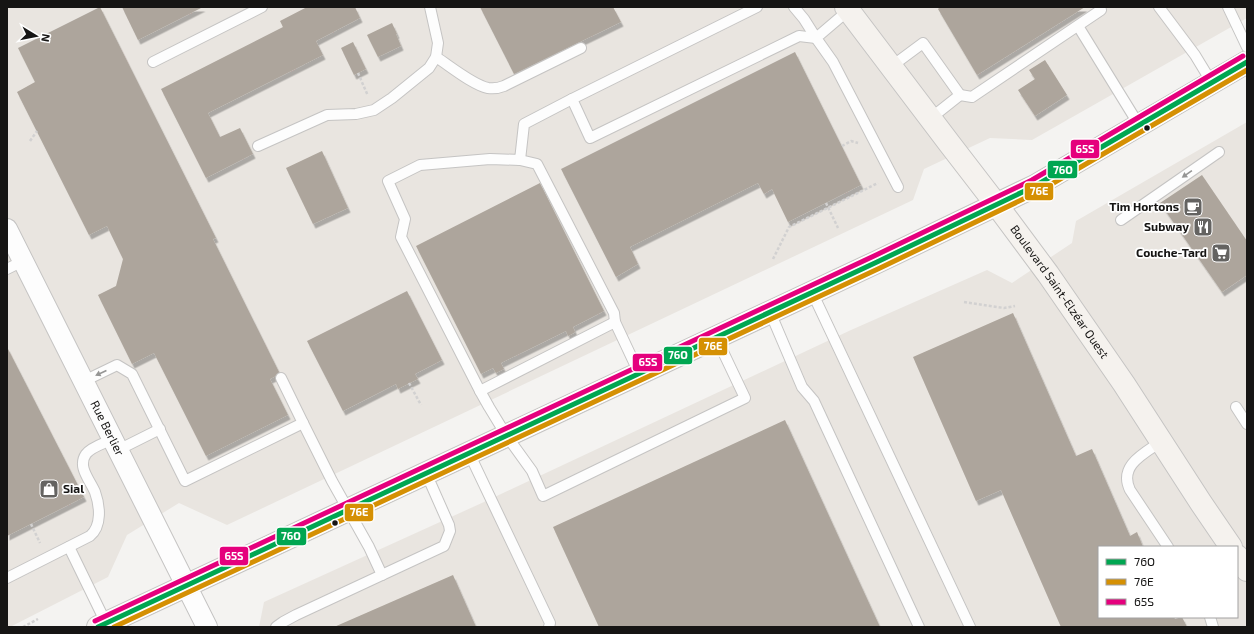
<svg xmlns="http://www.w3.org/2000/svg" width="1254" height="634" font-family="'Exo 2',sans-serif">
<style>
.built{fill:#e9e5e0;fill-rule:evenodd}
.building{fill:#ada59c;filter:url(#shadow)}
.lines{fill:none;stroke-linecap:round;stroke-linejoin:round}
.lane-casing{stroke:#c5c4c3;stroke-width:12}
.street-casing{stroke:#c5c4c3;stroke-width:22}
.secondary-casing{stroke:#c5c4c3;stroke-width:24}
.path{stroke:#d2d1d1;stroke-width:2.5;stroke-dasharray:3 2;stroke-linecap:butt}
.lane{stroke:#fdfdfd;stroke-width:10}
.street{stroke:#fdfdfd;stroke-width:20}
.secondary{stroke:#f5f2ee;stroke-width:22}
.bus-1-casing{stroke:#fff;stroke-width:8}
.bus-2-casing{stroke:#fff;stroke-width:8}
.bus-3-casing{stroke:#fff;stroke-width:8}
.bus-1{stroke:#00a651;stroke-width:5}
.bus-2{stroke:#d59003;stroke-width:5}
.bus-3{stroke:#e5007d;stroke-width:5}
.oneway{fill:#959594}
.bus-dot{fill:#161514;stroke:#fff;stroke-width:1.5}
.labels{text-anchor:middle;stroke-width:3.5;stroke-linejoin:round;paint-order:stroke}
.poi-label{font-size:12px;font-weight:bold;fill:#161514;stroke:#fff;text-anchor:end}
.street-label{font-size:12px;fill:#161514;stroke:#fff}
.line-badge{stroke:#fff;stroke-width:1.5}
.badge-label{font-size:11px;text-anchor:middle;font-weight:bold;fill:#fff}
</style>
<defs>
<filter id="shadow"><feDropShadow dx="2.5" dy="4.5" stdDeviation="0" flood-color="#0004"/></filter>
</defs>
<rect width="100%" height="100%" fill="#f4f3f1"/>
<g class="built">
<polygon points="7,7 1247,7 1247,18 1032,140 990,138 924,169 913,200 227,525 179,503 127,535 108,577 10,627 7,627"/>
<path d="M 1247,122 L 1247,627 L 259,627 L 264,602 L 484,502 L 851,330 L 987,270 L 1012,283 L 1072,243 L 1076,221 ZM 1099,547 L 1237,547 L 1237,617 L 1099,617 Z"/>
</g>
<g class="building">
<polygon points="100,7 216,238 213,239 280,374 270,379 288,415 206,456 154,353 132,364 98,295 116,286 123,259 107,226 89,235 17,92 35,82 18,48"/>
<polygon points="122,7 203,7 138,40"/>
<polygon points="307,7 355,7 360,18 316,41 323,55 208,113 220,137 240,128 253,154 206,178 161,89 283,27 280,21"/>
<polygon points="480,7 613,7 621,22 514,74"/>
<polygon points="940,7 1085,7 977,75 938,9"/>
<polygon points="392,23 397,34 396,34 401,46 378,57 367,35"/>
<polygon points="353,42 366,69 354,75 341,48"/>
<polygon points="795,52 861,185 788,222 772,189 764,194 758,183 630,247 638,264 616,277 561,169"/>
<polygon points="1045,60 1067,95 1035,116 1018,90 1035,79 1029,70"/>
<polygon points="322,151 348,208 313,224 286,168"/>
<polygon points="1202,175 1247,241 1247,275 1222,292 1160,203"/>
<polygon points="540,183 604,311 573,327 575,332 572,334 568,336 566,331 501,363 504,369 496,373 493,368 481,374 416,246"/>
<polygon points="407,291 442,360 415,374 418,379 398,389 396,384 343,411 307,341"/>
<polygon points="1013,313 1076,456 1092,449 1130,536 1137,532 1143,547 1099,547 1099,617 1174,617 1175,619 1182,617 1187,627 1061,627 1001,490 976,501 913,357"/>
<polygon points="7,347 84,497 7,536"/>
<polygon points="785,420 880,627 599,627 553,527"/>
<polygon points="453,575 476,627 334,627"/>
</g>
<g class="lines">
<g class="lane-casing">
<g id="lane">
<polyline points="757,7 572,99 590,138 799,36 816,38"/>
<polyline points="794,7 804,19 816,38"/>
<polyline points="1159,7 1195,55 1212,83"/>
<polyline points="1228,7 1247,47"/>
<polyline points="850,9 816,38 833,62 898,187"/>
<polyline points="1078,26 1139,125"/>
<path d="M 436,57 C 450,66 473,85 488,88 C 494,89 499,88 504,86 L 581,48"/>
<polyline points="153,62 262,7"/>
<polyline points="892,66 923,43 960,95 931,118"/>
<polyline points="960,95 972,97 1101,10"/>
<polyline points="258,146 327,115 356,114 374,110 392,98 429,68 436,57 438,43 430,7"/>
<polyline points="520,160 537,164 614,313 615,322"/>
<polyline points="1121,220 1219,152"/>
<polyline points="7,269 23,261"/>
<polyline points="812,292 970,627"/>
<polyline points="770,312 802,387 814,401 919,627"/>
<polyline points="639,373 615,322 480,391 489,407 506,435 532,471 543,496 745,398 716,337"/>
<polyline points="281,378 303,423"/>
<polyline points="84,381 117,365 132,374 185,481 303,423 332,481 369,547 382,575"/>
<polyline points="480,391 401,237 405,219 388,181 420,165 490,159 520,160 524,124 572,99"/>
<polyline points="1236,407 1247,424"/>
<path d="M 1162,441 C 1145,453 1118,465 1130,490 L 1168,547"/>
<polyline points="118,450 160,429"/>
<polyline points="469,453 550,623 549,627"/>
<polyline points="69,547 106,623"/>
<path d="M 7,578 L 90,536 C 102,526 100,506 95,492 C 90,480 77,467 86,454 C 91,447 105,443 113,439"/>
<polyline points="1210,617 1213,627"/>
<polyline points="276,627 283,622 296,615 444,546 450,531 449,525 426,473"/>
</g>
</g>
<g class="street-casing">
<g id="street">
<path id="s1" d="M 7,229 L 207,627"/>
</g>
</g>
<g class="secondary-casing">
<g id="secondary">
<path id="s2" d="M 846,7 L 949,143 L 996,204 L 1048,274 L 1124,384 L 1201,503 L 1231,547"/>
<polyline points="1237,556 1247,570"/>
<polyline points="98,627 877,262 1035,186 1247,62"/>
</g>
</g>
<g class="path">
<polyline points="358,73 368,96"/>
<polyline points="30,141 37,131"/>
<polyline points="842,146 851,141 858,143"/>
<polyline points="826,203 838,228"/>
<polyline points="773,259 789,227 878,183"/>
<polyline points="964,302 1004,308 1015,306"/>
<polyline points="409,383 421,405"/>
<polyline points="31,524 40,543"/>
<polyline points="23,627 38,619"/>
</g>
<use href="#lane" class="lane"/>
<use href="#street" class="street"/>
<use href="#secondary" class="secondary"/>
<g class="bus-1-casing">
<polyline id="bus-1" points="98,627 877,262 1035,186 1247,62"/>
</g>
<g class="bus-2-casing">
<polyline id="bus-2" points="114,627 880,268 1038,192 1247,70"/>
</g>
<g class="bus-3-casing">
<polyline id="bus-3" points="95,621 874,256 1032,180 1243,56"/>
</g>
<use href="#bus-1" class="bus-1"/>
<use href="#bus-2" class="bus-2"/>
<use href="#bus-3" class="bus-3"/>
</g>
<defs><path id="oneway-solid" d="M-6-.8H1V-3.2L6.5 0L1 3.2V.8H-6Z"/></defs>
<g class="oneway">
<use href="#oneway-solid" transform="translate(1187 174) rotate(145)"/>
<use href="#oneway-solid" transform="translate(101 373) rotate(155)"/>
</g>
<defs>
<g id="cafe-square" transform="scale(1)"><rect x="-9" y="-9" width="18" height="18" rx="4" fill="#646361" stroke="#fff"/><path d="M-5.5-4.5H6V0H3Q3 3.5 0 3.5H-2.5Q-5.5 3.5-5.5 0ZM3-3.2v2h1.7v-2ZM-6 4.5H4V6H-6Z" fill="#fff"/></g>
<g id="restaurant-square" transform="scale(1)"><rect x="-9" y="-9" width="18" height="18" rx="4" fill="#646361" stroke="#fff"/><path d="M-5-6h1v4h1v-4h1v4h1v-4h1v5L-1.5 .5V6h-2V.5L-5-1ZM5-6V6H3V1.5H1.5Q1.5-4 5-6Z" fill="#fff"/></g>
<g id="supermarket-square" transform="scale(1)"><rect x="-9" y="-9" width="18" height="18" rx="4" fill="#646361" stroke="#fff"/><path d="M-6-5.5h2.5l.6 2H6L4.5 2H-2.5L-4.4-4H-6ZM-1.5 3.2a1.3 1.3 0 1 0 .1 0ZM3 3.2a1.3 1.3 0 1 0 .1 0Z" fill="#fff"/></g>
<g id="shop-square" transform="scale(1)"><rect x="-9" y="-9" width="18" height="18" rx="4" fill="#646361" stroke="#fff"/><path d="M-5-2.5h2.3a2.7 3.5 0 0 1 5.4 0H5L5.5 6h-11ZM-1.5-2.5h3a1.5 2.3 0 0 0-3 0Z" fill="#fff"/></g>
</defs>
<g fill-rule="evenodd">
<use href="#cafe-square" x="1193" y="207"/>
<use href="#restaurant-square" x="1203" y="227"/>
<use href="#supermarket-square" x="1221" y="253"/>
<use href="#shop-square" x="49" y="489"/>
</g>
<g class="bus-dot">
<circle cx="1147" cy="128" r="3.5"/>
<circle cx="335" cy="523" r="3.5"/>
</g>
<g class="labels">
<g class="poi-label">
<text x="1179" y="211">Tim Hortons</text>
<text x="1189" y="231">Subway</text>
<text x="1207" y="257">Couche-Tard</text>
<text x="63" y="493" text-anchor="start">Sial</text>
</g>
<g class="street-label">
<text dy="4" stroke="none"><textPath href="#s2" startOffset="356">Boulevard Saint-Elzéar Ouest</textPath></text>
<text dy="4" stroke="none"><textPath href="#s1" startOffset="223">Rue Berlier</textPath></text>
</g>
</g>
<g class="line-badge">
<rect x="1070" y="139" width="30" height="20" rx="4" fill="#e5007d"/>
<rect x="1047" y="160" width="31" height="19" rx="4" fill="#00a651"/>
<rect x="1024" y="182" width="30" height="19" rx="4" fill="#d59003"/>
<rect x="698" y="337" width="30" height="19" rx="4" fill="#d59003"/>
<rect x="663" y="346" width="30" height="19" rx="4" fill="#00a651"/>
<rect x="632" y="353" width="31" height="19" rx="4" fill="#e5007d"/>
<rect x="344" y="503" width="30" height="19" rx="4" fill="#d59003"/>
<rect x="276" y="527" width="31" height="19" rx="4" fill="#00a651"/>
<rect x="219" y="546" width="30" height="20" rx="4" fill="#e5007d"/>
</g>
<g class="badge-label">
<text x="1085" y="153">65S</text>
<text x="1063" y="174">76O</text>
<text x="1039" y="195">76E</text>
<text x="713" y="350">76E</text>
<text x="678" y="359">76O</text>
<text x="648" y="366">65S</text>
<text x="359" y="516">76E</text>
<text x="291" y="540">76O</text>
<text x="234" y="560">65S</text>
</g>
<rect width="1254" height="634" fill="none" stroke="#161514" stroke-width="16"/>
<rect x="1098" y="546" width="140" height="72" fill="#ffffff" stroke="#a2a1a1"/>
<rect x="1106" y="559" width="20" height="6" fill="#00a651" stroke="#a2a1a1"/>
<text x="1134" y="566" font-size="12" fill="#161514">76O</text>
<rect x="1106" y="579" width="20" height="6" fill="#d59003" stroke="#a2a1a1"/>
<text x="1134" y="586" font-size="12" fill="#161514">76E</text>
<rect x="1106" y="599" width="20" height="6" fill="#e5007d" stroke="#a2a1a1"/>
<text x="1134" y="606" font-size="12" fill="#161514">65S</text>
<g transform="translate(36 36) rotate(100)" stroke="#ffffff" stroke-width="3" paint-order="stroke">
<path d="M0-3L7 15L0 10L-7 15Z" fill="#161514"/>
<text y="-6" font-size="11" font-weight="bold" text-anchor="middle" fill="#161514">N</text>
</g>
</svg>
